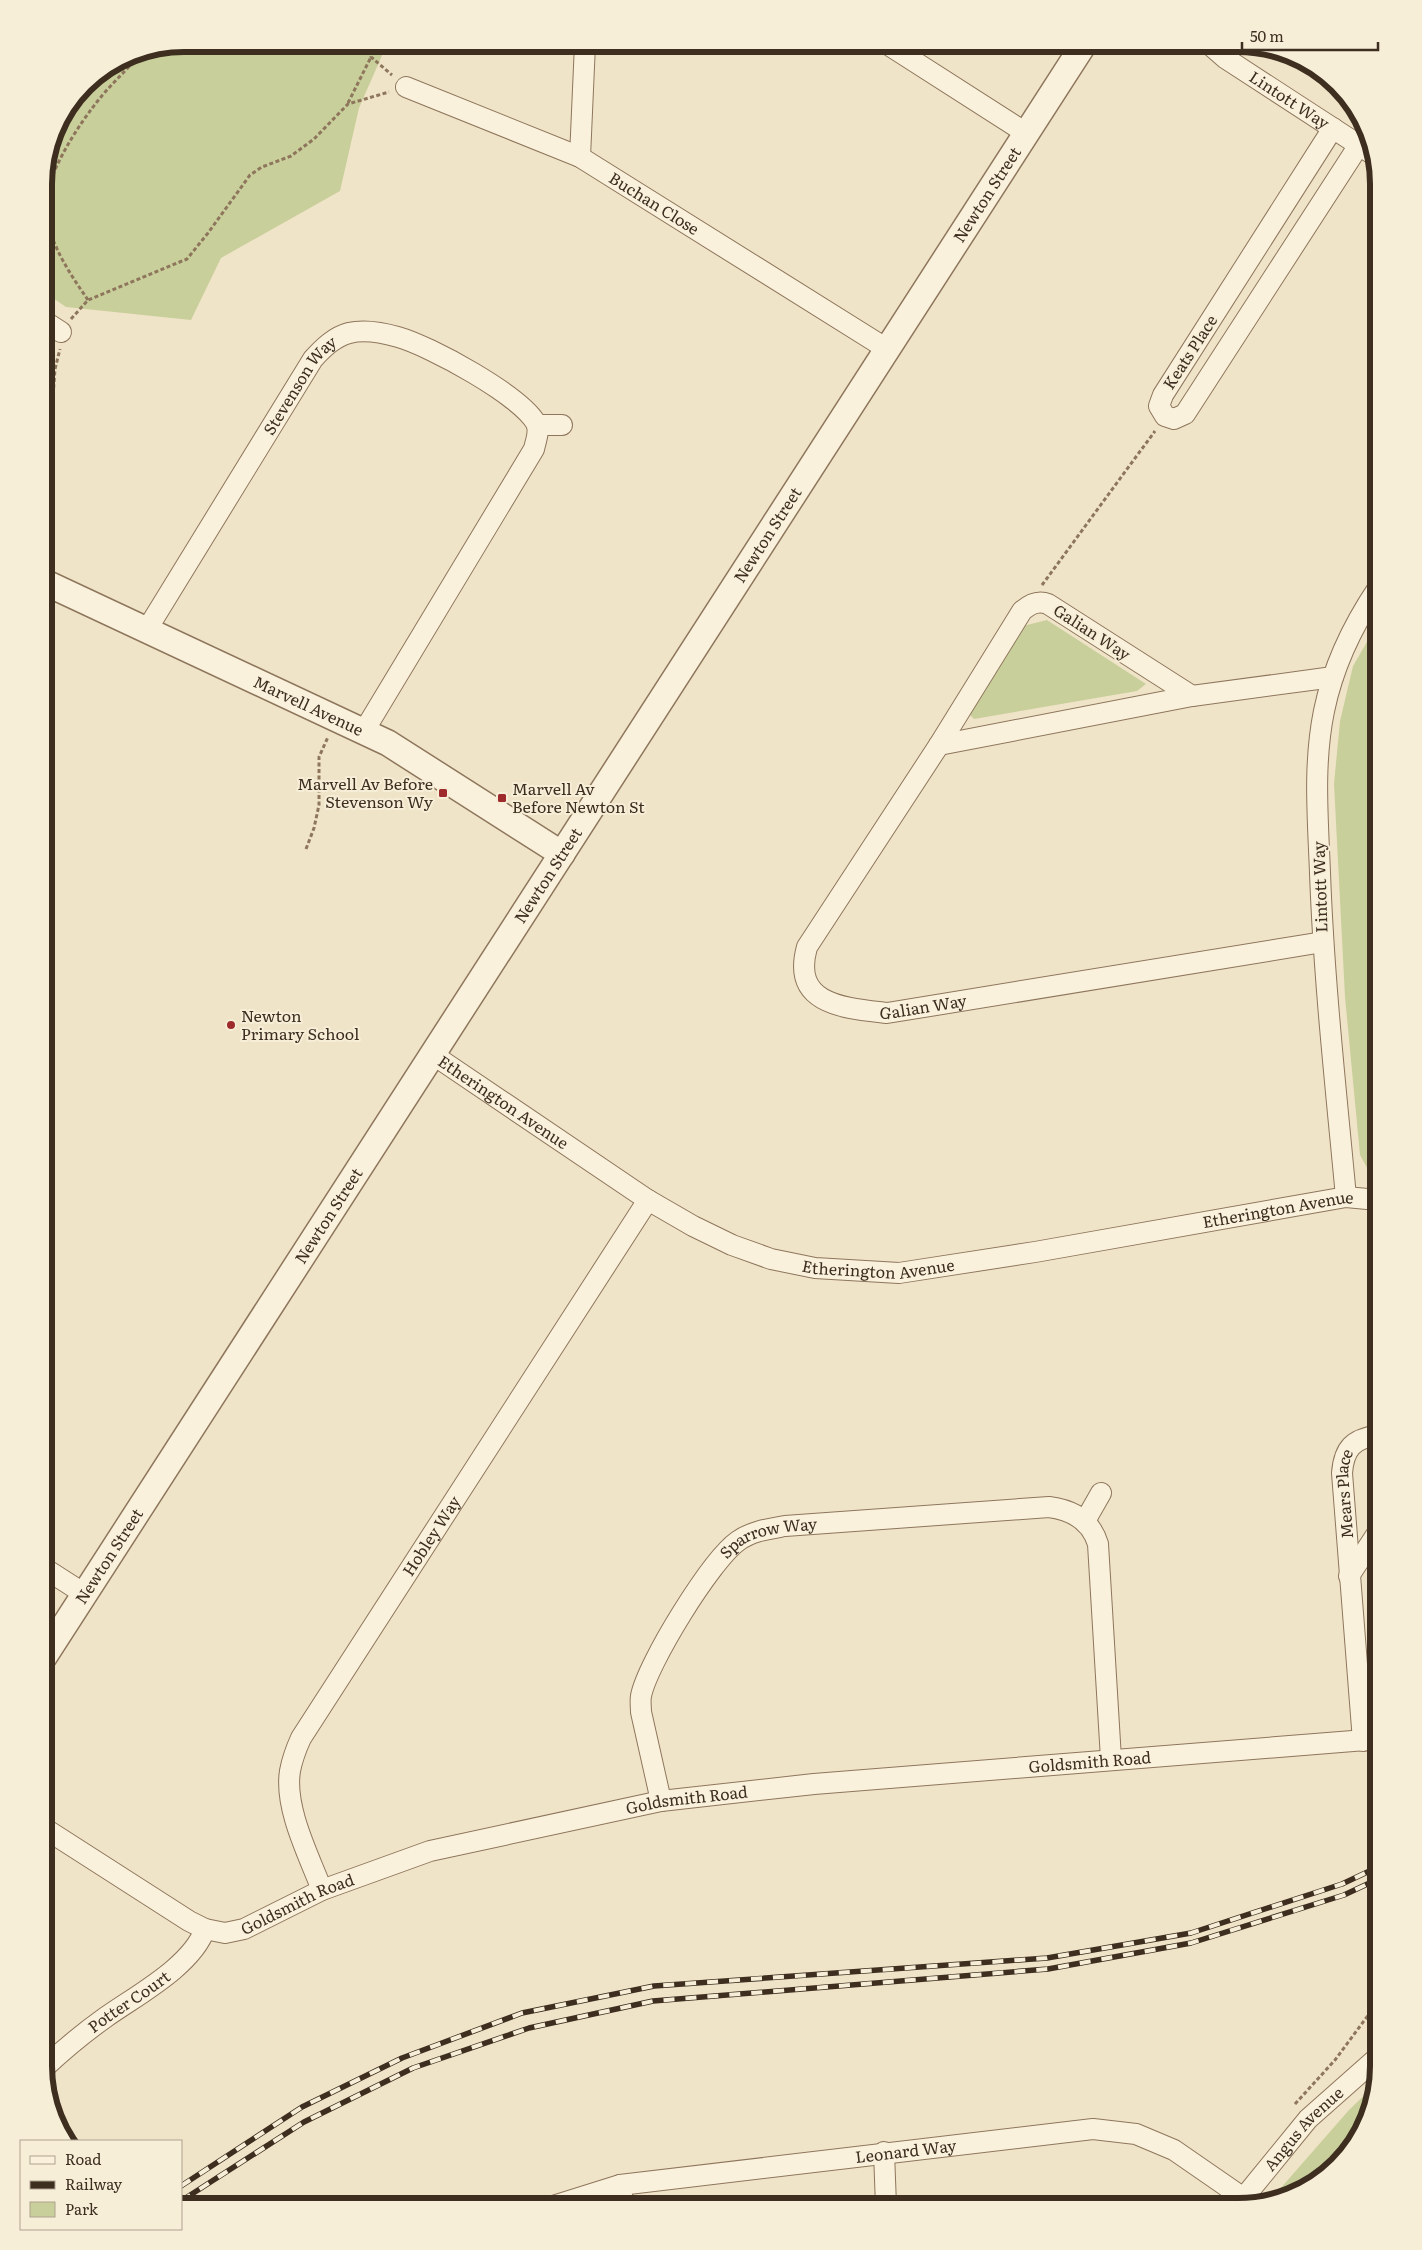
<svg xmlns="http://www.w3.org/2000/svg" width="1422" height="2250" font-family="Literata,serif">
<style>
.green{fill:#c9cf9b}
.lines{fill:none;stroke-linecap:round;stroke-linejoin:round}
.minor-casing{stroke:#8d765c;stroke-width:22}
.tertiary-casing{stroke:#8d765c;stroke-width:28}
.path{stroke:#8d765c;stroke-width:3;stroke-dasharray:4 2.5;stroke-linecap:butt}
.minor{stroke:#faf1dc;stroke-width:20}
.tertiary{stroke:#faf1dc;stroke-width:25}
.rail-casing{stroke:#3d2e20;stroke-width:5.5}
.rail{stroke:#f7eed8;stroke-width:4;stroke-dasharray:11;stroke-linecap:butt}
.poi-dot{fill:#9e2a2b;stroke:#f7eed8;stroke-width:2}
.labels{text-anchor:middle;stroke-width:4;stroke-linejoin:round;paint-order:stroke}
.street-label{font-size:16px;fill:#3d2e20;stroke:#f7eed8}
.poi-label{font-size:16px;fill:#3d2e20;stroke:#f7eed8;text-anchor:start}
.rim{fill:none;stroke:#3d2e20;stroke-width:6}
</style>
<rect width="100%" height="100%" fill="#f0e4c8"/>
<g class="green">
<polygon points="184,44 387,44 359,108 340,191 221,258 191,320 66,307 44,292 44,175 55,130 85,85 131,54"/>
<polygon points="1047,620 1146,684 1137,691 974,719 967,712 1023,626"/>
<polygon points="1378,623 1378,1176 1371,1175 1360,1155 1345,997 1334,784 1340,721 1353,666"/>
<polygon points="1372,2088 1359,2136 1300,2192 1272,2198 1349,2110"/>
</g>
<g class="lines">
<g class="minor-casing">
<g id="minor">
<polyline points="887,44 1026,133"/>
<path id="s1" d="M 1209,44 L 1225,58 L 1371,153"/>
<path id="s2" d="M 406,87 L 580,157 L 887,349"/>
<polyline points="1333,128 1163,395 1159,406 1165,416 1174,419 1185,414 1359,145"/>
<polyline points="580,157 585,44"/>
<polyline points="44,321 61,332"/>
<polyline points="537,425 562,425"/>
<path id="s3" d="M 146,631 L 313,359 C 323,348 334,337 349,333 C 365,329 384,333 398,337 C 430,346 520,395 536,423 C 540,431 536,440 534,449 L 364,731"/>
<path id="s4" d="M 1192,696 L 1048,604 C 1038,600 1030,604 1022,611 L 939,745 L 807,947 C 791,1005 844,1008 887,1013 L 1323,942"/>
<polyline points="939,745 1192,696 1333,677"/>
<path id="s5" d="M 432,1054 L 648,1200 L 693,1226 L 732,1245 L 771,1259 L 815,1268 L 899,1273 L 1035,1252 L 1346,1197 L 1378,1200"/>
<path d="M 1346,1197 C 1336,1090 1324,982 1320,873 C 1318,819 1313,765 1324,711 C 1333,667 1353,625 1378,588"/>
<polyline points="1085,1521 1101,1493"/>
<polyline points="44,1568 83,1593"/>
<polyline points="1349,1576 1378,1532"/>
<path id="s6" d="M 1363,1741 L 1342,1473 C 1344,1448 1353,1439 1378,1435"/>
<path id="s7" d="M 661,1801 L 641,1712 C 641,1707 640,1701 641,1696 C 647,1664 711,1560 738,1541 C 752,1531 768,1529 785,1526 L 1049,1507 C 1073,1510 1091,1521 1098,1544 L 1111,1759"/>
<path id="s8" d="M 44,1828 L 189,1921 L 205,1929 L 225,1933 L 244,1929 L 322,1890 L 430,1851 L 661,1801 L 814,1784 L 1378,1739"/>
<path id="s9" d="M 322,1890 C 309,1856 284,1808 290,1771 C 292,1760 296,1749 301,1738 L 648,1200"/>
<path id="s10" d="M 44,2068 C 63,2050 85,2032 106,2017 C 137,1995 192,1966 205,1929"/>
<polyline points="884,2152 886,2206"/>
<polyline points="620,2185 624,2206"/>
<path id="s11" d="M 553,2206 L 620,2185 L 1093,2129 L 1136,2134 L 1174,2150 L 1242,2197"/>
<path id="s12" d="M 1237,2206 L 1308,2119 L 1378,2057"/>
</g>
</g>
<g class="tertiary-casing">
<g id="tertiary">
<path id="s13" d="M 44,582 L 388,743 L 562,854"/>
<path id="s14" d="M 44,1657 L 1084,44"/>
</g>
</g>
<g class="path">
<polyline points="375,44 371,57 392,75"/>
<polyline points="348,103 371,57"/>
<path d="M 88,300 C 70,274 52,247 46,216 C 39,183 80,122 101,97 C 114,81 129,68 142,52"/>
<polyline points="71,319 88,300 187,259 208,233 250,175 262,167 291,156 314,139 348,104 389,92"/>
<polyline points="44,458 49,451 55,369 60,349"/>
<polyline points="1042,585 1155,431"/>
<polyline points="306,849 314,828 319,805 319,757 328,737"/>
<polyline points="1295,2104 1335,2060 1378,2002"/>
</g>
<use href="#minor" class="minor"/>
<use href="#tertiary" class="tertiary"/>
<g class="rail-casing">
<g id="rail">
<polyline points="181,2186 302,2107 402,2058 522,2013 654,1986 1047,1958 1191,1933 1342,1884 1378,1867"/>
<polyline points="181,2201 304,2122 413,2068 529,2028 653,2001 1048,1969 1191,1943 1344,1895 1378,1879"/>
</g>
</g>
<use href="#rail" class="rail"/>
</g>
<g class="poi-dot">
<rect x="438" y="788" width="10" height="10" rx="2.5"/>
<rect x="497" y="793" width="10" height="10" rx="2.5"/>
<circle cx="231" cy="1025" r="5"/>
</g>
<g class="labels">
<g class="street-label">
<text dy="6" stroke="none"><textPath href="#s1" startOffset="98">Lintott Way</textPath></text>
<text dy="6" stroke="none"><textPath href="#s14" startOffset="1740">Newton Street</textPath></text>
<text dy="6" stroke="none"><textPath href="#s2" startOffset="275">Buchan Close</textPath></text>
<text transform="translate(1190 352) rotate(-57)" y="6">Keats Place</text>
<text dy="6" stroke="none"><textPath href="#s3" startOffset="290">Stevenson Way</textPath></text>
<text dy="6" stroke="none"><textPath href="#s14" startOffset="1335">Newton Street</textPath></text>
<text transform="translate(1092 632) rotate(33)" y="6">Galian Way</text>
<text dy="6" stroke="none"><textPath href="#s13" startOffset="292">Marvell Avenue</textPath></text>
<text dy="6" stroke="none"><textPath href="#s14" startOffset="930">Newton Street</textPath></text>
<text transform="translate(1320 887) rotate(-92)" y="6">Lintott Way</text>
<text dy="6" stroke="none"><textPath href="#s4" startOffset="760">Galian Way</textPath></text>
<text dy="6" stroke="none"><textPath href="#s5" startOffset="86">Etherington Avenue</textPath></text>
<text dy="6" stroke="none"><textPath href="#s5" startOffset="911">Etherington Avenue</textPath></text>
<text dy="6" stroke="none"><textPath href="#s14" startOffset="525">Newton Street</textPath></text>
<text dy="6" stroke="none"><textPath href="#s5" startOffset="506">Etherington Avenue</textPath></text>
<text dy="6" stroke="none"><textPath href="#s6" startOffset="248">Mears Place</textPath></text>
<text dy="6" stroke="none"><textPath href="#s9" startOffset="400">Hobley Way</textPath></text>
<text dy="6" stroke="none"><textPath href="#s7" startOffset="322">Sparrow Way</textPath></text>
<text dy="6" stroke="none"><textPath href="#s14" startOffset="120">Newton Street</textPath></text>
<text dy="6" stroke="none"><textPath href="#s8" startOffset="1099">Goldsmith Road</textPath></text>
<text dy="6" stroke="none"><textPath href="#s8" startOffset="694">Goldsmith Road</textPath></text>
<text dy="6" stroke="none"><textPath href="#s8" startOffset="289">Goldsmith Road</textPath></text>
<text dy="6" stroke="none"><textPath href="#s10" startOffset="108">Potter Court</textPath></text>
<text dy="6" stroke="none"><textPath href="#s12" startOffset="102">Angus Avenue</textPath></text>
<text dy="6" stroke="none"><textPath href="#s11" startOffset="358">Leonard Way</textPath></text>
</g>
<g class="poi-label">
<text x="433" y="790" text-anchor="end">Marvell Av Before<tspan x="433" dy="18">Stevenson Wy</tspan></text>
<text x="512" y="795">Marvell Av<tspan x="512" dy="18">Before Newton St</tspan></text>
<text x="241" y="1022">Newton<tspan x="241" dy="18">Primary School</tspan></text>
</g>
</g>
<path d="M0 0H1422V2250H0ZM184 52H1238A132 132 0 0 1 1370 184V2066A132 132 0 0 1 1238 2198H184A132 132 0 0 1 52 2066V184A132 132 0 0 1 184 52Z" fill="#f7eed8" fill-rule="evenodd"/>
<path class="rim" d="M184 52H1238A132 132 0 0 1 1370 184V2066A132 132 0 0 1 1238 2198H184A132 132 0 0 1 52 2066V184A132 132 0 0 1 184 52Z"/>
<rect x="20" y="2140" width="162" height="90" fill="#f7eed8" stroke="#ada18e"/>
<rect x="30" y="2156" width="25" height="8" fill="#faf1dc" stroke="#ada18e"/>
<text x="65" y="2165" font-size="15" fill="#3d2e20">Road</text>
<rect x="30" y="2181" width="25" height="8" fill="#3d2e20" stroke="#ada18e"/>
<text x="65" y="2190" font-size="15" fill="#3d2e20">Railway</text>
<rect x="30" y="2202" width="25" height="15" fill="#c9cf9b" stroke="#ada18e"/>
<text x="65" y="2215" font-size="15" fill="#3d2e20">Park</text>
<path d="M1242 42v8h136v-8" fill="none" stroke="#3d2e20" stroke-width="2.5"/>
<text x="1250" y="42" font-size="15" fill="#3d2e20" stroke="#f7eed8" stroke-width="4" paint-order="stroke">50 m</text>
</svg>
